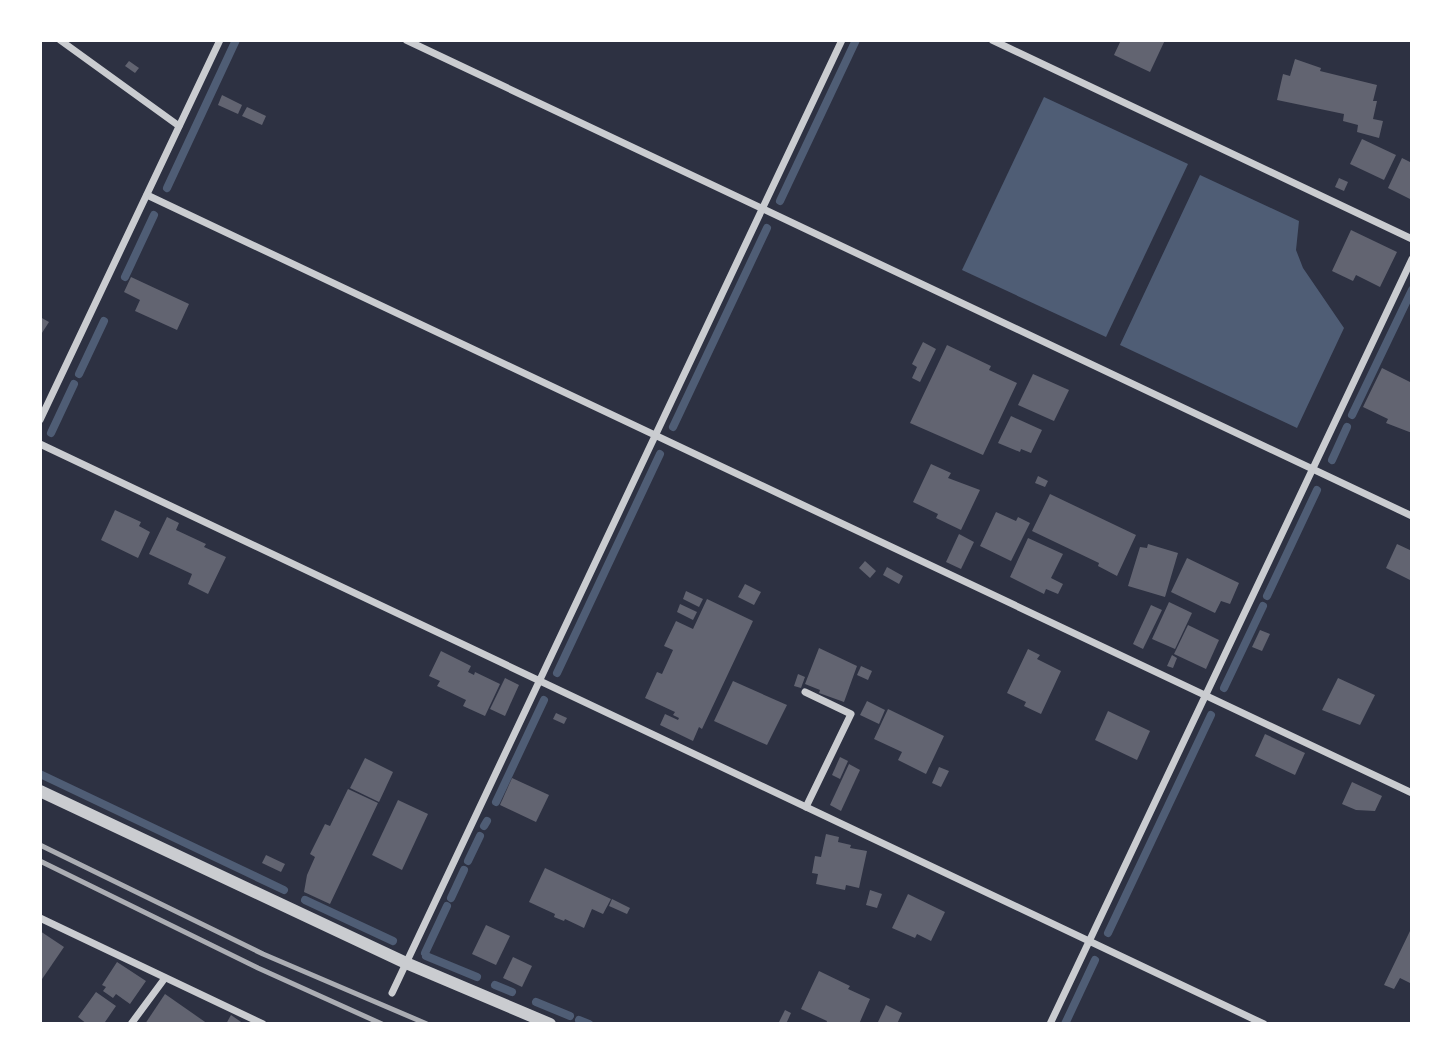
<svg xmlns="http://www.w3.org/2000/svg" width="1452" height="1064" font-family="'Roboto Condensed',sans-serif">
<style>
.water{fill:#4f5d75}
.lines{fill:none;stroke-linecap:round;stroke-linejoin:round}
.stream{stroke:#4f5d75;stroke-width:8}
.building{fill:#626471}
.minor{stroke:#caccd0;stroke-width:7}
.tertiary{stroke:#caccd0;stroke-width:12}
.rail{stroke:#abadb3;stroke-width:5}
</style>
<rect width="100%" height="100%" fill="#2d3142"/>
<g class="water">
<polygon points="1044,97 1188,164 1106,337 962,270"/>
<polygon points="1200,175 1299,221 1296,250 1303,268 1344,328 1297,428 1120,345"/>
</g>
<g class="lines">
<g class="stream">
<polyline points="167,188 236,40"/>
<polyline points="780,201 856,40"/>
<polyline points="125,277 154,215"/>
<polyline points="79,374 104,321"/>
<polyline points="1352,415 1412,290"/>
<polyline points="673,427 767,228"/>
<polyline points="51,433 74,384"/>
<polyline points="1332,460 1347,427"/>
<polyline points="1267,596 1317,490"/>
<polyline points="557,673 660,454"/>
<polyline points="1224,688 1263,606"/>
<polyline points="40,774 284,890"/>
<polyline points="496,802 544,700"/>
<polyline points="484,826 487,821"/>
<polyline points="468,861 480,836"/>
<polyline points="451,898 464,870"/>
<polyline points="305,900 393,941"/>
<polyline points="1108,933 1211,715"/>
<polyline points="425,953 447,906"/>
<polyline points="426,956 477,977"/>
<polyline points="495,985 512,992"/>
<polyline points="536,1002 570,1016"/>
<polyline points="579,1020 589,1024"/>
<polyline points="1065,1024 1095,960"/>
</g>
</g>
<g class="building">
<polygon points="1121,40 1165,40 1150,72 1114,55"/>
<polygon points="1295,59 1321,68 1320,71 1377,85 1373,101 1377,101 1373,119 1383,121 1379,138 1357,132 1358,125 1343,121 1344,114 1277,100 1283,74 1290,76"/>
<polygon points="129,61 139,68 135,73 125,66"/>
<polygon points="222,95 242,105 238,114 218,105"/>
<polygon points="247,107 266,116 262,125 242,116"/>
<polygon points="1362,139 1396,155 1384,180 1350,164"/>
<polygon points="1402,158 1412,163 1412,200 1388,188"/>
<polygon points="1339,178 1348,182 1344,191 1335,187"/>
<polygon points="1351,230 1397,252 1380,287 1356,275 1353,281 1332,271"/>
<polygon points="131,277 189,304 177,330 135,311 140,300 124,292"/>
<polygon points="40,317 49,322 40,336"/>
<polygon points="923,342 936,349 920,382 912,378 917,367 912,364"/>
<polygon points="947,345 991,366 989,370 1017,383 983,455 910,423"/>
<polygon points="1382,368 1412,383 1412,433 1386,423 1388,419 1363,407"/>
<polygon points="1033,374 1069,390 1054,421 1018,405"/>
<polygon points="1011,416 1042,430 1031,453 1021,449 1020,452 998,443"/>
<polygon points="931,464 951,473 948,478 980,490 961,530 936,518 938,514 913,502"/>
<polygon points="1038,476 1048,481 1045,487 1035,483"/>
<polygon points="1050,494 1136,535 1117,576 1098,566 1099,563 1032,531"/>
<polygon points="115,510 141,522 139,526 150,532 138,558 101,540"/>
<polygon points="996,512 1016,521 1018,517 1030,523 1011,561 980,546"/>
<polygon points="167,517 179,523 176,530 206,544 204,547 226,557 208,594 188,584 192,574 149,554"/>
<polygon points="959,534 974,542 961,569 946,562"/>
<polygon points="1028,538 1063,554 1051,578 1063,584 1058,594 1046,589 1044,594 1010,577"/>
<polygon points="1148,544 1178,553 1165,597 1128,586 1140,547 1147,548"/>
<polygon points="1397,544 1412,551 1412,581 1386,568"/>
<polygon points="1187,558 1239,583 1230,604 1221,601 1215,613 1171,592"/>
<polygon points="865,561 876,571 870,578 859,568"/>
<polygon points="887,567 903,576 899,584 883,575"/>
<polygon points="745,584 761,592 754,605 738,597"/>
<polygon points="686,591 703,599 699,607 683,599"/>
<polygon points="707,599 753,621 702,729 699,727 693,741 660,725 665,714 678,720 679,718 673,715 675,712 645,698 657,672 662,674 673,650 664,646 676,621 693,629"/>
<polygon points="1169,602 1192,613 1175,649 1152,639"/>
<polygon points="680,604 697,612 693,620 677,612"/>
<polygon points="1151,605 1162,610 1143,649 1133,644"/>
<polygon points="1188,625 1219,640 1206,669 1174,654"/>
<polygon points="1260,630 1270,634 1262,651 1252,647"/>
<polygon points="819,648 857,666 844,702 819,693 820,690 805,684"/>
<polygon points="1028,649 1040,655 1037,659 1061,671 1041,714 1024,706 1026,702 1007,693"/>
<polygon points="441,651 471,666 468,672 474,675 475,672 500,684 485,716 463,706 466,700 437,686 440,681 429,676"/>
<polygon points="1172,655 1177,658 1173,668 1167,666"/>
<polygon points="861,666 872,671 868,680 857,675"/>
<polygon points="798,674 805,677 801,688 794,686"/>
<polygon points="505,678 519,685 505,716 490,709"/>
<polygon points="1338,678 1375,695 1360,725 1322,710"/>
<polygon points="733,681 787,705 767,745 714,721"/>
<polygon points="867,701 885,710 879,724 860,715"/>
<polygon points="888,709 944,736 926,774 898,760 902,752 874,739"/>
<polygon points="1108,711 1150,731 1137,760 1095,740"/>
<polygon points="556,713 567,718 564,724 553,719"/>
<polygon points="1265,734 1305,753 1295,775 1255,756"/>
<polygon points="840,757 848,761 840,779 832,775"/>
<polygon points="365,758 393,772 379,802 350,788"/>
<polygon points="849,764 860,770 841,811 830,805"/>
<polygon points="939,767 949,771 941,787 932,783"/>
<polygon points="512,778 549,795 536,822 500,805"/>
<polygon points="1352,782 1382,796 1375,811 1356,810 1342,804"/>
<polygon points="348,789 378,803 330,904 304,892 307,875 315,857 310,854 325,824 330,826"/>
<polygon points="398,800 428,814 402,870 372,855"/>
<polygon points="826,834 839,837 838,842 851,845 850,848 867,851 859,888 846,885 845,890 816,884 818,874 812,873 815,856 821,857"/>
<polygon points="266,855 285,864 281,872 262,863"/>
<polygon points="545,868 611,899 603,914 592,909 584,928 565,919 564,921 554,917 555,914 529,902"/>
<polygon points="870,890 882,894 877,908 866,905"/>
<polygon points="908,894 945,912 931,941 917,934 915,938 892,928"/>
<polygon points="612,899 630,908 627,914 609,906"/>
<polygon points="486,925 510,936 496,965 472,954"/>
<polygon points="40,931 64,947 40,982"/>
<polygon points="1410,931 1412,933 1412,984 1400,978 1394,989 1384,985"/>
<polygon points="513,957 532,966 522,987 503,978"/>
<polygon points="117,962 146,981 130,1004 116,994 113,998 103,991 106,987 102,985"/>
<polygon points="819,971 850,986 848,989 870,999 859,1024 826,1024 827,1021 801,1009"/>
<polygon points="96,992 116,1006 105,1022 108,1024 87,1024 78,1017"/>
<polygon points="165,994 208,1024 145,1024"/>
<polygon points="886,1005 902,1013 897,1024 877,1024"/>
<polygon points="785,1010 791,1013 786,1024 778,1024"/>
<polygon points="231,1015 244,1024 226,1024"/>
</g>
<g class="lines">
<g class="minor">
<polyline points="60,40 179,126"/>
<polyline points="406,40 1412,516"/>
<polyline points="992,40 1412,239"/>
<polyline points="147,195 1412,793"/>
<polyline points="40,420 220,40"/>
<polyline points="40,444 1264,1024"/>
<polyline points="805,692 851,714 806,807"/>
<polyline points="40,918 263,1024"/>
<polyline points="392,993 842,40"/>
<polyline points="131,1024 165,978"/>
<polyline points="1050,1024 1412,259"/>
</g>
<polyline class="tertiary" points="40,791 406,963 550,1024"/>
<g class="rail">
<polyline points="40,845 263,954 427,1024"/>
<polyline points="40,861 258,968 382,1024"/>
</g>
</g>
<rect width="1452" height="1064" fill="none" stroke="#ffffff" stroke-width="84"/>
</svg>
